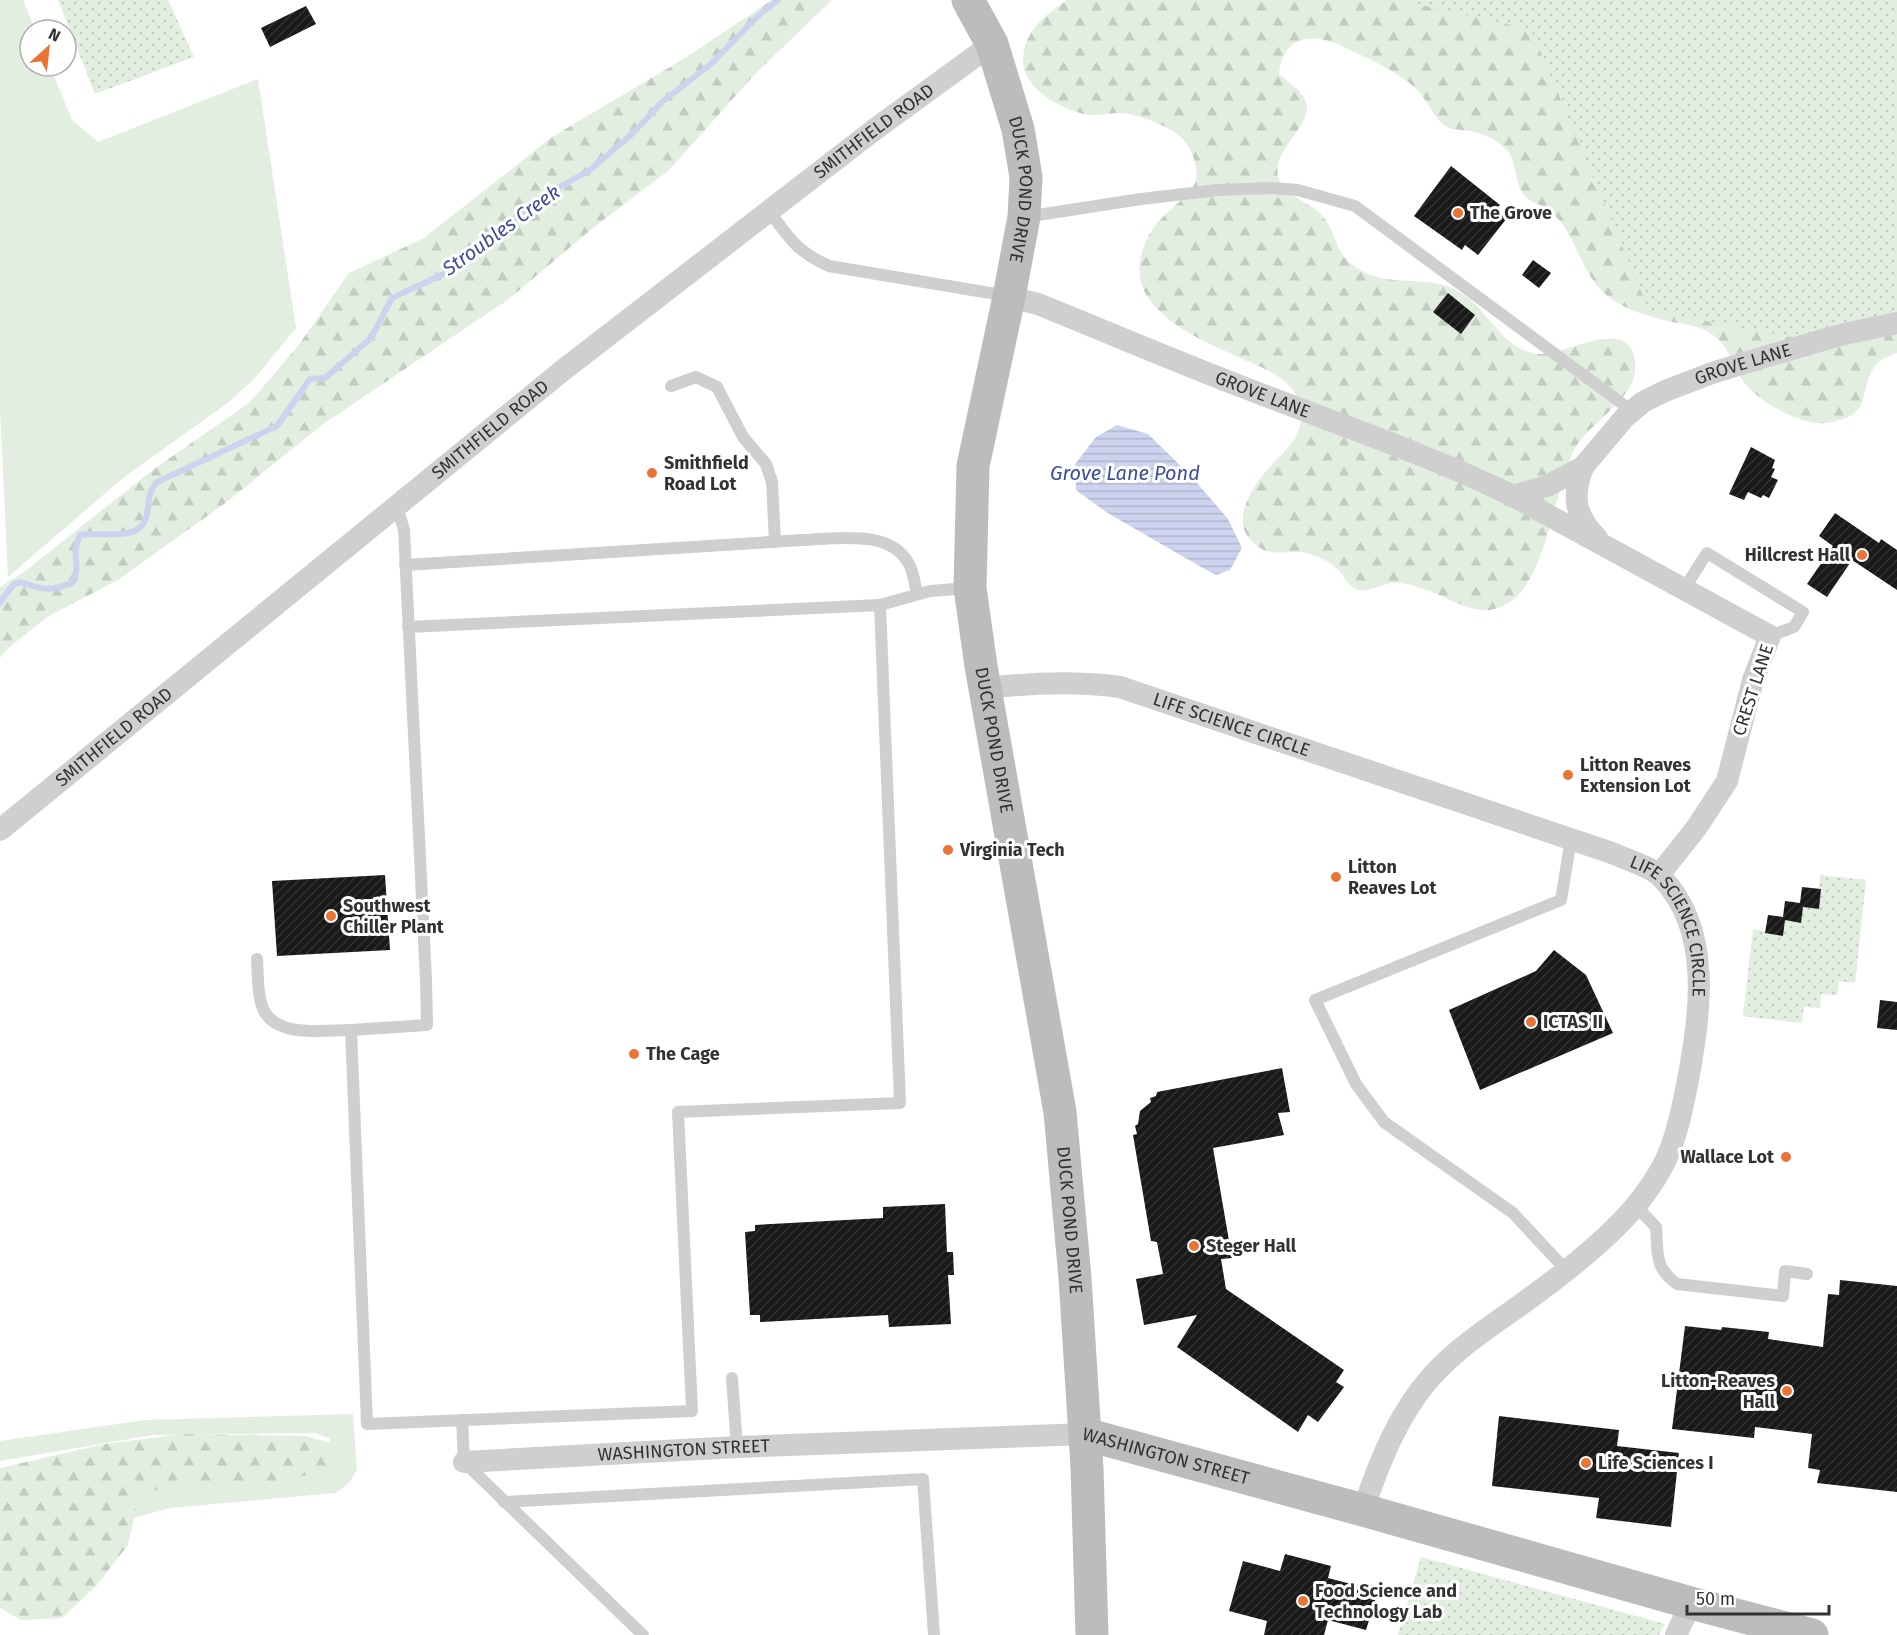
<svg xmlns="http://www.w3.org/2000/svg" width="1897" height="1635" font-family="'Fira Sans',sans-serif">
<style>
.grass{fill:#e2eee0}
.forest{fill:url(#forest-firs)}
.park{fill:url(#park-dots)}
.water{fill:url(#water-rules)}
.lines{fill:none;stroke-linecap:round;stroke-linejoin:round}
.stream{stroke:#cdd3ee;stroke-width:6}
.building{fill:url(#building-hatch)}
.lane{stroke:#cfcfcf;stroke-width:12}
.street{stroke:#cfcfcf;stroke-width:22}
.secondary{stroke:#bcbcbc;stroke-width:33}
.poi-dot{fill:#e87535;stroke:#fff;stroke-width:2}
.labels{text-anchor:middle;stroke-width:6;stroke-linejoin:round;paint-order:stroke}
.street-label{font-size:18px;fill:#323232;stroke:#fff}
.poi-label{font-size:18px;font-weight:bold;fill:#323232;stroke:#fff;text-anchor:start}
.water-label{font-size:20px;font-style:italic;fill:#3d4d96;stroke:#fff}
</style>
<defs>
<pattern id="forest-firs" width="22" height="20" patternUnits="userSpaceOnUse" patternTransform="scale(1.5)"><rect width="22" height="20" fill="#e2eee0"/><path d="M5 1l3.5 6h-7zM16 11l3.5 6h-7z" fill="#c2cdc1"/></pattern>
<pattern id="park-dots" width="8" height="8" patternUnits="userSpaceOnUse" patternTransform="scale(1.5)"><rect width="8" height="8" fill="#e2eee0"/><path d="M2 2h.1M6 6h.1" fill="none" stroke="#c2cdc1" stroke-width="1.8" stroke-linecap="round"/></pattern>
<pattern id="water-rules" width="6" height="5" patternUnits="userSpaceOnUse" patternTransform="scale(1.5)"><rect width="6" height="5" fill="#cdd3ee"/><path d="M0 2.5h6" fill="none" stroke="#b0b6cd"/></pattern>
<pattern id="building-hatch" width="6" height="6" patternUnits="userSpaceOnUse" patternTransform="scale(1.5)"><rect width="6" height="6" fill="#191919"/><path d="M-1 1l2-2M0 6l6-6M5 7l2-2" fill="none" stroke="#323232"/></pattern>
</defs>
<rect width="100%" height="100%" fill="#fff"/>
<g class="grass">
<polygon points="0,0 23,0 35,30 30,30 30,66 50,66 72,120 98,142 258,79 296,328 254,379 230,401 123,478 8,577 0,410"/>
<polygon points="353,1414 357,1470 349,1483 335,1493 170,1508 112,1524 56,1516 152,1488 328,1452 330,1439 316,1433 153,1435 0,1461 0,1441 145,1420"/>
</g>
<g class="forest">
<polygon points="772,0 832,0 754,75 669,170 593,228 510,298 322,425 224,504 118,580 47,617 7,649 0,658 0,587 24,572 154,469 249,403 298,346 349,273 424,238 552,137 685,58"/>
<path d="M 1067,0 L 1715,0 L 1897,112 L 1897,353 C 1891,356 1882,358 1877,363 C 1855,392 1877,416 1826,423 C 1802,426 1757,401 1743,381 C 1734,369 1731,353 1721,342 C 1703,324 1689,326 1667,321 C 1644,315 1619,308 1602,291 C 1582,271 1577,242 1560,221 C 1556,217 1552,211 1547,208 C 1539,204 1530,203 1524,195 C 1513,181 1518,161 1506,149 C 1493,136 1479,132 1461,130 C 1455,129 1449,129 1444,125 C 1435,119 1427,101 1420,93 C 1400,71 1368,59 1342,46 C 1311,32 1283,36 1279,74 C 1288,83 1301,89 1306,102 C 1315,126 1266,152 1280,181 C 1288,198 1313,203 1324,218 C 1341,240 1332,254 1362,271 C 1397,289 1432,272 1464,295 C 1489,312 1505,352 1539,354 C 1564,356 1624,317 1634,356 C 1645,397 1589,420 1574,450 C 1553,491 1547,586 1503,606 C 1480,617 1460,604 1439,595 C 1428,590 1414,585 1402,583 C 1385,580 1370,595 1356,589 C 1346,584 1344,574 1336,568 C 1331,562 1318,557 1310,554 C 1288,547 1268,563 1248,537 C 1234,518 1251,490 1263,475 C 1276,457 1299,444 1301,420 C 1302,412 1300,400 1295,393 C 1285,376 1264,369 1247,361 C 1213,345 1173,331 1149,299 C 1131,274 1141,241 1160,220 C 1170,209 1188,196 1194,185 C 1201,172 1192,149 1183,139 C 1172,127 1138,114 1121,113 C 1108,113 1096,117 1083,114 C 1059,108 1021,87 1023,59 C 1025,30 1044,16 1067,0 Z"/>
<polygon points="183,1434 306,1436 334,1444 327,1466 291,1481 140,1491 128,1545 96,1586 62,1618 21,1620 0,1608 0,1468 105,1444"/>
</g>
<g class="park">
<polygon points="58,0 168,0 194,57 95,94"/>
<polygon points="1398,0 1897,0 1897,315 1790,337 1649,310 1531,29"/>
<polygon points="1820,875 1866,880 1855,983 1839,981 1837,995 1821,994 1820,1008 1804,1007 1802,1023 1743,1016 1753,929 1783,936 1785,920 1801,922 1803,907 1819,909 1821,890 1819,889"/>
<polygon points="1421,1557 1665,1624 1659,1635 1398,1635"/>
</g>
<polygon class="water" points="1117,425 1148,434 1191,476 1228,519 1242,548 1230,570 1216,575 1201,567 1106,512 1076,490 1075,464 1096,437"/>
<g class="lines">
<path class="stream" d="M 0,603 C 21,569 19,587 48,589 C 55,589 65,585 72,583 C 82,568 70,555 80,535 C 99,531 138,543 146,518 C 150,503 146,495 157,482 L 277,426 L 310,379 L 325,378 L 371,338 L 392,298 L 448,272 L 466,253 L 510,222 L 535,201 L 590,170 L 632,134 L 662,102 L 711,64 L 759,15 L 778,0"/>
</g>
<g class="building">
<polygon points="306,6 316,24 270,47 261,28"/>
<polygon points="1451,166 1500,205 1496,209 1507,218 1478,255 1465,245 1462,250 1414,216"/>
<polygon points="1533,260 1551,273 1539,288 1522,275"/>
<polygon points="1448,293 1475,315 1461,334 1433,312"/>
<polygon points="1751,447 1775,460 1772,468 1775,469 1771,477 1778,480 1769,498 1763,495 1761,498 1748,492 1744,500 1729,494"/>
<polygon points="1835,513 1879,543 1881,539 1897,550 1897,590 1852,560 1827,597 1807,584 1833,546 1819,536"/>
<polygon points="385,875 390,950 277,956 272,881"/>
<polygon points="1802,887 1821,889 1819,909 1803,907 1801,923 1785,920 1783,936 1765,933 1768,915 1783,917 1785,901 1800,903"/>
<polygon points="1554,950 1586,975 1613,1033 1480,1090 1449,1010 1536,971"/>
<polygon points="1880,1000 1897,1002 1897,1030 1877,1028"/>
<polygon points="1282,1068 1290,1112 1278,1113 1284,1135 1213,1148 1232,1258 1221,1259 1226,1289 1344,1370 1336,1382 1344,1387 1318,1422 1308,1415 1298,1432 1177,1347 1197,1315 1144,1325 1136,1279 1163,1274 1157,1242 1151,1241 1133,1135 1137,1134 1135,1126 1138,1124 1140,1111 1151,1102 1150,1098 1156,1096 1157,1092"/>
<polygon points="945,1204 947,1252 953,1252 954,1275 948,1275 951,1324 889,1327 888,1315 760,1322 760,1315 750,1315 745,1232 755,1231 755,1225 883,1218 883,1207"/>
<polygon points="1840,1280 1897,1286 1897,1492 1817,1483 1820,1470 1808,1468 1812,1434 1755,1427 1754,1438 1672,1429 1685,1326 1721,1330 1722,1327 1769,1332 1768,1339 1823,1347 1828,1294 1839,1295"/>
<polygon points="1499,1416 1619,1430 1617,1446 1679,1453 1671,1527 1596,1518 1599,1498 1492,1486"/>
<polygon points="1285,1554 1331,1566 1328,1578 1378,1591 1366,1630 1328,1620 1324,1635 1264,1635 1267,1621 1229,1611 1243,1561 1280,1571"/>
</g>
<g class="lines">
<g class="lane">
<path d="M 769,211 C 790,239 796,251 829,266 L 1008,296"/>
<polyline points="1025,217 1141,199 1218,190 1271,188 1298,190 1355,206 1632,411"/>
<polyline points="671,386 696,377 717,387 743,437 766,464 772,482 775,542"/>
<polyline points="397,506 404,530 426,981 427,1025 351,1030 367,1424 692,1411 678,1112 900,1103 880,605 408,627"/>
<path d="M 405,565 L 803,540 C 837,539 892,528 910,566 C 914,575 915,585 917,594"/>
<polyline points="1684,589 1707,553 1803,612 1794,627 1770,636"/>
<polyline points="880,605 930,591 969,588"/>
<path d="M 257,959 C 258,974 257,992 262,1006 C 273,1039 324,1030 351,1030"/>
<path d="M 1635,1205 L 1656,1227 C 1658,1254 1654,1267 1677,1284 L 1783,1296 L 1785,1271 L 1807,1274"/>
<polyline points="1566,1270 1513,1213 1384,1122 1356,1084 1315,1000 1561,900 1571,839"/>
<polyline points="732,1378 737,1447"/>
<polyline points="462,1420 464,1462 643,1635"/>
<polyline points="504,1502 923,1479 934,1635"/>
</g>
<g class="street">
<path id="s1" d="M 1009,297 L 1038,304 C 1105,331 1172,360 1240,386 C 1332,422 1425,453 1513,496 L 1770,636 L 1753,680 L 1727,781 L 1697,827 L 1659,875"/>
<path d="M 1583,467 C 1572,496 1574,515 1597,538"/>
<path id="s2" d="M 1513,496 L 1547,486 L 1583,467 L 1625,417 L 1643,402 L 1665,391 L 1712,373 L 1771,355 L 1844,334 L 1897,323"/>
<path id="s3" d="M 986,688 C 1030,683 1076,681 1120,687 L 1612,853 C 1625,859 1652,867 1661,877 C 1713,930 1700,1014 1688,1080 C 1683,1105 1678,1131 1668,1155 C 1658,1178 1639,1204 1621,1222 C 1592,1252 1554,1281 1519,1306 C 1489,1327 1456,1349 1431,1377 C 1398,1414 1379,1463 1363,1510"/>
<path id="s4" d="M 0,830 L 562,371 L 874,130 L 992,44"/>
<path id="s5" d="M 464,1462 L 737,1447 L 1085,1434"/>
<polyline points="1676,1635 1691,1603"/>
</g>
<g class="secondary">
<path id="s6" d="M 968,0 L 992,44 L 1018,129 L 1026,177 L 1024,217 L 1009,297 L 973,466 L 970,588 L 981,666 L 1060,1112 L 1075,1278 L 1087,1468 L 1092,1635"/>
<path id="s7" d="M 1085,1434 L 1363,1510 L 1691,1603 L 1812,1635"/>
</g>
</g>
<g class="poi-dot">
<circle cx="1458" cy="213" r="6"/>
<circle cx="652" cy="473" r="6"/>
<circle cx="1862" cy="555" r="6"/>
<circle cx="1568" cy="775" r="6"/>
<circle cx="948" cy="850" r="6"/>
<circle cx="1336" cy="877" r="6"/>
<circle cx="331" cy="916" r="6"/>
<circle cx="1531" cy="1022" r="6"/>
<circle cx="634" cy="1054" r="6"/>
<circle cx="1786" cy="1157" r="6"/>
<circle cx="1194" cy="1246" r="6"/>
<circle cx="1787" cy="1391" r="6"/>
<circle cx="1586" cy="1463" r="6"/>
<circle cx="1303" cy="1601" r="6"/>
</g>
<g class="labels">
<g class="street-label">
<text dy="6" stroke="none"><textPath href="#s4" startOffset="1119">SMITHFIELD ROAD</textPath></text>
<text dy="6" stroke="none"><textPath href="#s6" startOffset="200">DUCK POND DRIVE</textPath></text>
<text dy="6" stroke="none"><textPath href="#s2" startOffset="272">GROVE LANE</textPath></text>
<text dy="6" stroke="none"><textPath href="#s1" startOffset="272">GROVE LANE</textPath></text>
<text dy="6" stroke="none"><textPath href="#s4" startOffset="633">SMITHFIELD ROAD</textPath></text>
<text transform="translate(1753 690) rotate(-72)" y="6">CREST LANE</text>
<text dy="6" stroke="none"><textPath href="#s3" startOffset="252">LIFE SCIENCE CIRCLE</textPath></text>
<text dy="6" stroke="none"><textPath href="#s4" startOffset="147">SMITHFIELD ROAD</textPath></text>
<text dy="6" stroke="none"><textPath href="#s6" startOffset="758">DUCK POND DRIVE</textPath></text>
<text dy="6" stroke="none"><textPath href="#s3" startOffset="756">LIFE SCIENCE CIRCLE</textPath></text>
<text dy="6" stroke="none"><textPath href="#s6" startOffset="1244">DUCK POND DRIVE</textPath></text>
<text dy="6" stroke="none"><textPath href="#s5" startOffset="220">WASHINGTON STREET</textPath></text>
<text dy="6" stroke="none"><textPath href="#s7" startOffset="84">WASHINGTON STREET</textPath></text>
</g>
<g class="poi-label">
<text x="1470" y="219">The Grove</text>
<text x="664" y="469">Smithfield<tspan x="664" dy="21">Road Lot</tspan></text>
<text x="1850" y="561" text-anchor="end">Hillcrest Hall</text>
<text x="1580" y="771">Litton Reaves<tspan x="1580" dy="21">Extension Lot</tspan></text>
<text x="960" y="856">Virginia Tech</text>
<text x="1348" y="873">Litton<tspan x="1348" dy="21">Reaves Lot</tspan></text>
<text x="343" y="912">Southwest<tspan x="343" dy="21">Chiller Plant</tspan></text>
<text x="1543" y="1028">ICTAS II</text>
<text x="646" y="1060">The Cage</text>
<text x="1774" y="1163" text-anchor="end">Wallace Lot</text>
<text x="1206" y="1252">Steger Hall</text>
<text x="1775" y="1387" text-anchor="end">Litton-Reaves<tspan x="1775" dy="21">Hall</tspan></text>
<text x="1598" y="1469">Life Sciences I</text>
<text x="1315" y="1597">Food Science and<tspan x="1315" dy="21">Technology Lab</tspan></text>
</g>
<g class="water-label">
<text transform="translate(501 230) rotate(-36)" y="7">Stroubles Creek</text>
<text x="1125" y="480">Grove Lane Pond</text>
</g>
</g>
<g transform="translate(48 48) rotate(27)"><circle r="28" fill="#ffffff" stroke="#adadad" stroke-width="1.5"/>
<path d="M0-4.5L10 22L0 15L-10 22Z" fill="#e87535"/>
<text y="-9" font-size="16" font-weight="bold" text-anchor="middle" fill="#323232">N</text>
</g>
<path d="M1687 1605v9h142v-9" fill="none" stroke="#323232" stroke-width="3"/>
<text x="1696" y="1605" font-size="18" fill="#323232" stroke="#ffffff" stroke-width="4.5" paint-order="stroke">50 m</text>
</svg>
